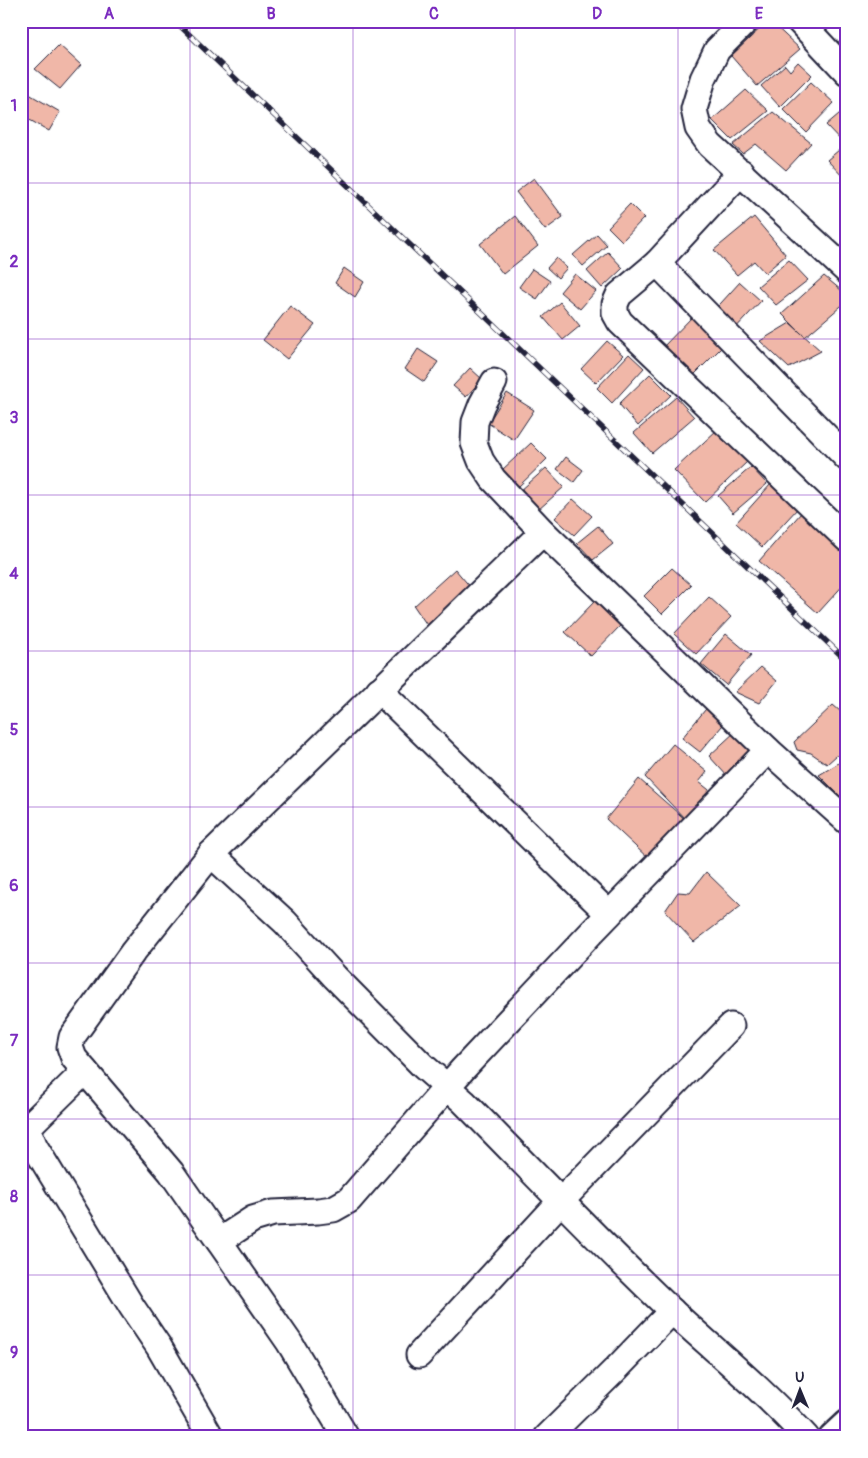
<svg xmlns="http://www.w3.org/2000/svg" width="868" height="1458" font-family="Pangolin,sans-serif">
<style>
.building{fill:#f0b7a8;stroke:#22223b}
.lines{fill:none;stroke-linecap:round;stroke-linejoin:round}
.street-casing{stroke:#22223b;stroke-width:29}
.street{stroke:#fff;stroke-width:25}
.rail-casing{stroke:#22223b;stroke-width:5.5}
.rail{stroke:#fff;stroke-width:4;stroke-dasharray:11;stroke-linecap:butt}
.grid{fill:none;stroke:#7b2cbf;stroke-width:1;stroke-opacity:0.55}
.neatline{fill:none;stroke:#7b2cbf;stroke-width:2}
.grid-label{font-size:16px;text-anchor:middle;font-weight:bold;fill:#7b2cbf}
</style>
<rect width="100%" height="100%" fill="#fff"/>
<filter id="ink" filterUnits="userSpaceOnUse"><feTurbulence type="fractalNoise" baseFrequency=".02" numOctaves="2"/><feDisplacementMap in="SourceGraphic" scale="10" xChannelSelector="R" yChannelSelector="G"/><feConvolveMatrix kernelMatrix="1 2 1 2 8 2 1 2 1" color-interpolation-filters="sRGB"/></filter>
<g filter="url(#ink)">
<g class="building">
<polygon points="768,21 770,21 800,49 757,86 731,56"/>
<polygon points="59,45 81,65 60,89 35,69"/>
<polygon points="798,62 812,75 780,107 761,86 785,65 790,71"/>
<polygon points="811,82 834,103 806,132 783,109"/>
<polygon points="746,90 768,111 732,140 712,120"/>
<polygon points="29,94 60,112 49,131 21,115 21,108"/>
<polygon points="846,108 847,108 847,181 827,160 845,145 826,125"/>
<polygon points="773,112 811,143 786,170 756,144 743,154 733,145"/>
<polygon points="534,178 563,217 545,230 516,192"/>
<polygon points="630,204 644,218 622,241 608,227"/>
<polygon points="515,216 538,246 503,274 480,244"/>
<polygon points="754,217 786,255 765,273 754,261 737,275 714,250"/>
<polygon points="597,234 607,245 583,266 573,255"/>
<polygon points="608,252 623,268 602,288 587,271"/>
<polygon points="556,258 567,268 558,278 547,268"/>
<polygon points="789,260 808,280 776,305 758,286"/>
<polygon points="344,268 364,282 355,297 335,283"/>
<polygon points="532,269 550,281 537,299 519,287"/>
<polygon points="575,274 596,291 580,309 560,292"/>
<polygon points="824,276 847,295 847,301 805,337 782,314"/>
<polygon points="740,282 761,301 732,332 711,314"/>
<polygon points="560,302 580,326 563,340 543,317"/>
<polygon points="290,306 315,325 287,359 263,340"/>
<polygon points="694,315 724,345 691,378 661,349"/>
<polygon points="790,323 821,351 789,368 760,341"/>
<polygon points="607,341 623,355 596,383 581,369"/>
<polygon points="418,349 438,362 424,382 405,369"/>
<polygon points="629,354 644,368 612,403 597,388"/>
<polygon points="470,368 482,379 466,397 453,386"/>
<polygon points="650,374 671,395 638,426 619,404"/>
<polygon points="507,393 534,410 514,440 488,423"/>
<polygon points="676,397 694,417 652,453 634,433"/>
<polygon points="718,429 748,461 705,502 674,470"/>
<polygon points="531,443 547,459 518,487 502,470"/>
<polygon points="566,457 583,470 574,482 557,469"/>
<polygon points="751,467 767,484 733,513 718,496"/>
<polygon points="546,468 564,487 538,510 520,491"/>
<polygon points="771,484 798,508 762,547 736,523"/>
<polygon points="573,499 592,516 574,535 555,518"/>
<polygon points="801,513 847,553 847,581 818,613 759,561"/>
<polygon points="598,526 613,544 593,560 577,543"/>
<polygon points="672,568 691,585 662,614 644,596"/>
<polygon points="455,569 472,589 431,631 414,606"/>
<polygon points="709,597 731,617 696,654 674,634"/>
<polygon points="595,601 621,625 591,656 565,632"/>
<polygon points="726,634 751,655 726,685 701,664"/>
<polygon points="761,667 777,681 759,703 735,692"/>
<polygon points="710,704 728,719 700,752 682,738"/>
<polygon points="833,705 847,717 847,746 827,764 811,753 797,750 794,742"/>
<polygon points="736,731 756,753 728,777 709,756"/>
<polygon points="673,744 707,772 699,782 713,793 687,821 645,777"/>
<polygon points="847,758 847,803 819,775"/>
<polygon points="639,779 687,821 650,860 606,819"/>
<polygon points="706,872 741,906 694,942 665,911 678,892 690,893"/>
</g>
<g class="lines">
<g class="street-casing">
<g id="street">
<polyline points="746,21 717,50 703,79 694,109 698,128 710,145 847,271"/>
<polyline points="799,21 847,72"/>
<polyline points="741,172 657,263 619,295 615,304 615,313 620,322 847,539"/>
<polyline points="657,263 847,458"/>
<polyline points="494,382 482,404 475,422 474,443 481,461 493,479 543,532 768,750 847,821"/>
<polyline points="379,690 609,914"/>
<path d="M 768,750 L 591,933 L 463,1069 L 447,1087 L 464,1102 C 533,1172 601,1244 673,1312 C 718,1353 765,1392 806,1437"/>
<polyline points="211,854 285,922 335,977 423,1066 447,1087 349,1200 333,1209 318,1211 273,1213 253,1219 219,1241"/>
<polyline points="85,1071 30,1125 30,1135 35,1147 132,1307 159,1347 211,1437"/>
<polyline points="419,1355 561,1201 731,1026"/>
<polyline points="346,1437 289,1342 171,1172 74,1058 70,1047 72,1037 133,952 211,854 543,532"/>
<polyline points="547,1437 617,1368 672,1311"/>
<polyline points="832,1437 847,1423"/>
</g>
</g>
<use href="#street" class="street"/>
<g class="rail-casing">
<polyline id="rail" points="175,21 847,661"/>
</g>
<use href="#rail" class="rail"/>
</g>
</g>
<path class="grid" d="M 190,21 L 190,1437M 353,21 L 353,1437M 515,21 L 515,1437M 678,21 L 678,1437M 21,183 L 847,183M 21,339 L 847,339M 21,495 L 847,495M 21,651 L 847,651M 21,807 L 847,807M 21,963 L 847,963M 21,1119 L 847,1119M 21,1275 L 847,1275"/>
<rect width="868" height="1458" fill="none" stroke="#fff" stroke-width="55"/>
<g transform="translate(800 1390) rotate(359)" stroke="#ffffff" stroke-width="4" paint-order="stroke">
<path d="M0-4L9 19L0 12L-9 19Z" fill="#22223b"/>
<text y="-8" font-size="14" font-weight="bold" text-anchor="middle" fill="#22223b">U</text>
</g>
<rect x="28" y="28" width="812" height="1402" class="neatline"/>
<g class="grid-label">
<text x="109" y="19">A</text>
<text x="271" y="19">B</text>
<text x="434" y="19">C</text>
<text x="597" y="19">D</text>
<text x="759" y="19">E</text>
<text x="14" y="111">1</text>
<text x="14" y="267">2</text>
<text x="14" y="423">3</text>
<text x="14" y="579">4</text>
<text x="14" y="735">5</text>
<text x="14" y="891">6</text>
<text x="14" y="1046">7</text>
<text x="14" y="1202">8</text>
<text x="14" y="1358">9</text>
</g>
</svg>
